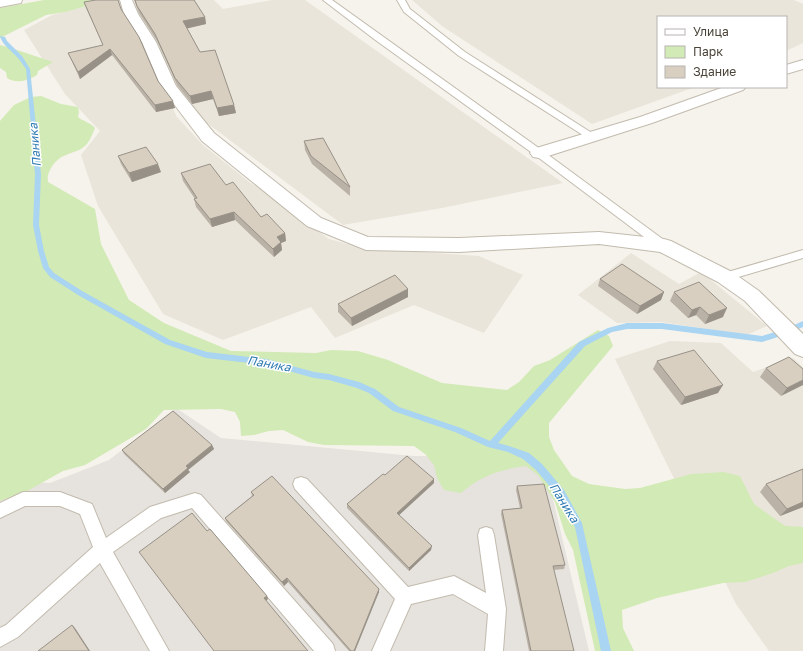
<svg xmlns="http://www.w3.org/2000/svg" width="803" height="651" font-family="'Golos Text',sans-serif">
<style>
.residential{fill:#eae5da}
.industrial{fill:#e6e2dd}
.green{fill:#d2eab5}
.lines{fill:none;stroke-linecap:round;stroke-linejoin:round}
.stream{fill:#a9d4f2;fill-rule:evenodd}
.service-casing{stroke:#c2bbae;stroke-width:2}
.minor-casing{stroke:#c2bbae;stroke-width:2}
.service{fill:#fff;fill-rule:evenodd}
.minor{fill:#fff;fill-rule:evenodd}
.wall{fill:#bab2a6}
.shaded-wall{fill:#979187}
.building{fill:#d8cfc1;stroke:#979187}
.labels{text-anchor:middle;stroke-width:3;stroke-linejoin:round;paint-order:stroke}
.water-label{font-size:12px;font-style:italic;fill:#2e7ab2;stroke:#fff}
</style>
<rect width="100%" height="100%" fill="#f6f3ec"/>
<g class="residential">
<polygon points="135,0 214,0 223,9 272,0 305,0 563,183 442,208 343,225 203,120 174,83 170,61 137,14"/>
<polygon points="412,0 794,0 803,4 803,43 786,51 786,17 658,17 658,87 695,87 592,124 442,26"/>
<polygon points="114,2 145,50 177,117 203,145 248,181 329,239 362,248 479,256 523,275 484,333 414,305 335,338 311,307 223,340 163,314 98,206 81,155 100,131 65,94 24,30 52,15 84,7"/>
<polygon points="631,253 679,284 701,272 767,326 747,335 661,322 617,323 578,295"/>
<polygon points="670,341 721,343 753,372 793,358 803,367 803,651 769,651 736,604 615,359"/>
</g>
<polygon class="industrial" points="176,408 221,438 414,456 543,457 589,651 0,651 0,481 50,483 109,460"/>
<g class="green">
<polygon points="44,0 109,0 65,12 46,15 0,38 0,8"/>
<path d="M 0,45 L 11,48 L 53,62 L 38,71 L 37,75 C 28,81 16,84 7,78 L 6,72 L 0,68 Z"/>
<path d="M 41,96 L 61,104 L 78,107 L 79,112 L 78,117 C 84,122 90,122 95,128 C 93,133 90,140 87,144 C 76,156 62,150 51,168 C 48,174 47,176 48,182 L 95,209 L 101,244 L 129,300 L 164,323 L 231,351 L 316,353 L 331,350 L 358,351 L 388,360 L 442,383 L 507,390 L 519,382 L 534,366 L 550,360 L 598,330 L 609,336 L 613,346 L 549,423 L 549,437 L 554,450 L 572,476 L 589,484 L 625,489 L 640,488 L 691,474 L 724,472 L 740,476 L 754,504 L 785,526 L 803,527 L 803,563 L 789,566 L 773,573 L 745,582 L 723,583 L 657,598 L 622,610 L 623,628 L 634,651 L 595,651 L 573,550 L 565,534 L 555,502 L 538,475 L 526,466 C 501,469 480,476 461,493 L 444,490 L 437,478 L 434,465 L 425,454 L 414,446 L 324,445 L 308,442 L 283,430 L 269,431 L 254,435 L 241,436 L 240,422 L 235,412 L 221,409 L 164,410 L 146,429 L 85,465 L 63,471 L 29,490 L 0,501 L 0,121 L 14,105 L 31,97 Z"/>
</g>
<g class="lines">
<g class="stream">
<path d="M 0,36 L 5,37 L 7,41 L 22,56 L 30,69 L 41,174 L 39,225 L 44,251 L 49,267 L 54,273 L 82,291 L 170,340 L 207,352 L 267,359 L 314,372 L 329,374 L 359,382 L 375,389 L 399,407 L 461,428 L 490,441 L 579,342 L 608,328 L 627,323 L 662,323 L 762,336 L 775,332 L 778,333 L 779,335 L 778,337 L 762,342 L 662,329 L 627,329 L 612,332 L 585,346 L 498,443 L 509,446 L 529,453 L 542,464 L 564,490 L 582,523 L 611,651 L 601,651 L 575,527 L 558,496 L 536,470 L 523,459 L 508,452 L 488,447 L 455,432 L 393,411 L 369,393 L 357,388 L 329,380 L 314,378 L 267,365 L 206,358 L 165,344 L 78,295 L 50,277 L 43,268 L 38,251 L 33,225 L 35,174 L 26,69 C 23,65 21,61 18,58 C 12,51 2,45 0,36 Z"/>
<polygon points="803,321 803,327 796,330 794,329 792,327 794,325"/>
</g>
<g class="service-casing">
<g id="service">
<polygon points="323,0 332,0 543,151 668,243 670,246 668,249 660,249 535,155 374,39"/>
<polygon points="397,0 405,0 410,9 465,52 595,135 597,137 595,139 589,139 459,56 404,12"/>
<polygon points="803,250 803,258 725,281 721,280 719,277 721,274"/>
<polygon points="301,477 307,479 408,587 454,576 486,593 478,535 480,529 486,527 492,529 494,535 506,609 503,651 485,651 488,614 453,594 411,604 390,651 372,651 395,599 295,489 293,484 295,479"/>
<polygon points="23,492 60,492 92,504 106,538 150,507 195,493 201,495 333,644 335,651 314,651 192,508 161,518 113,552 169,651 150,651 100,563 18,637 0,647 0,628 6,625 93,547 80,514 60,506 25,506 0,518 0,503"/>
</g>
</g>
<g class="minor-casing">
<g id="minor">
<polygon points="0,0 22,0 21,3 0,7"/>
<polygon points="120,0 132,0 138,14 156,42 176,86 214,133 321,218 368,237 459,238 599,232 664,239 671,241 732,272 759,291 803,334 803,357 795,354 745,301 718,282 660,252 599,244 459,252 366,250 307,226 202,141 161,87 142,42 124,14"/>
<polygon points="803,60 803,69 786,74 786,65"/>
<polygon points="724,87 746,87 743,90 652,123 545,157 539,158 533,157 530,153 533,149 640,117"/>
</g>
</g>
<use href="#service" class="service"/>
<use href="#minor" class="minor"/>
</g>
<g class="wall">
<polygon points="134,0 194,0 205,17 206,24 187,28 200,52 234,105 236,113 219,116 213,99 192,104 177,85 157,41 139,13"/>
<polygon points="84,2 121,9 158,81 175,108 156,112 112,55 80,79 68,53 103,45 86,8"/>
<polygon points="304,141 350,187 350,196 312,164 305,150"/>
<polygon points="118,156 161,172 132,182 121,164"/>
<polygon points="181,173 226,185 261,217 285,233 286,241 281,243 282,250 274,257 235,220 212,227 196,207 194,199 195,199 183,181"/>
<polygon points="600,279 664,292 661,300 637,314 598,286"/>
<polygon points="408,289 408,297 352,326 338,312 338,304"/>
<polygon points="674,292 723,317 705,324 696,315 688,318 670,301"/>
<polygon points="657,361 718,393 681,405 653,369"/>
<polygon points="766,368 803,369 781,396 760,377"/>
<polygon points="212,445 214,449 188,470 190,472 165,493 124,454 122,450"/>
<polygon points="803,469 803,507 780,516 760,492 766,484"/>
<polygon points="385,475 434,483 399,515 431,550 409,571 347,508 347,504"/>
<polygon points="517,486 565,565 564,569 553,570 574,651 529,651 501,514 502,510 520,508 516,490"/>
<polygon points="251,492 379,589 379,592 355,651 349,651 288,582 284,586 226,521 225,518 252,496"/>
</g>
<g class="shaded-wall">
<polygon points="205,17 206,24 185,29 183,21"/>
<polygon points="110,49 112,55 80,79 78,72"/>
<polygon points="211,91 213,99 192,104 190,96"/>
<polygon points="173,101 175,108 156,112 155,105"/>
<polygon points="234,105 236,113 219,116 217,108"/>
<polygon points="158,164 161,172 132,182 129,173"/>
<polygon points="234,212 235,220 212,227 210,219"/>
<polygon points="285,233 286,241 281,243 282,250 274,257 273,249 277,237"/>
<polygon points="408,289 408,297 352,326 351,318"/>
<polygon points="664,292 661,300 637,314 640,306"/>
<polygon points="700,307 696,315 688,318 692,310"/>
<polygon points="727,308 723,317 705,324 709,315"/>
<polygon points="803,380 803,385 781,396 787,388"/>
<polygon points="723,385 718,393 681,405 685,397"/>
<polygon points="212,445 214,449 188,470 190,472 165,493 163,489 186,466"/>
<polygon points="434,479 434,483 397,517 397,513"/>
<polygon points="803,502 803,507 780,516 787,509"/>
<polygon points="432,546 431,550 409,571 409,568"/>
<polygon points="287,578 288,582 284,586 282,582"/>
<polygon points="379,589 379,592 355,651 354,651"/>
<polygon points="267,596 268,599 265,602 264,598"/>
<polygon points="72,625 75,628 90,651 89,651"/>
</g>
<g class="building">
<polygon points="96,0 118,0 121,9 139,37 158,81 173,101 155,105 110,49 78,72 68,53 103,45 84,2"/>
<polygon points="135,0 194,0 205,17 183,21 200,52 215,50 234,105 217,108 211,91 190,96 175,78 155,34 137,6"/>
<polygon points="323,138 350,187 311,156 304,141"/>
<polygon points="146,147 158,164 129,173 118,156"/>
<polygon points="210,164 226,185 233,182 261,217 267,214 285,233 277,237 281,242 273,249 234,212 210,219 194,199 197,198 181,173"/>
<polygon points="622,264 664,292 640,306 600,279"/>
<polygon points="395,275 408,289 351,318 338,304"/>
<polygon points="699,282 727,308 709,315 700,307 692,310 674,292"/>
<polygon points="694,350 723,385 685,397 657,361"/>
<polygon points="789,357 803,369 803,380 787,388 766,368"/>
<polygon points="173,411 212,445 186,466 188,468 163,489 122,450"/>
<polygon points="407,456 434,479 397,513 432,546 409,568 347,504 383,474 385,475"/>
<polygon points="803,469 803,502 787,509 766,484"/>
<polygon points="272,476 379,589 354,651 351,651 287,578 282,582 225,518 254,495 251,492"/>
<polygon points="544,484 565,565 553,566 574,651 531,651 502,510 522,508 517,486"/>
<polygon points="192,513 207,531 210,529 267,596 264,598 308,651 214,651 139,552"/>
<polygon points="72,625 89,651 38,651"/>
</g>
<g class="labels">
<g class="water-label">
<text transform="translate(35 145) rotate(-95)" y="4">Паника</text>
<text transform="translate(269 364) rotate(10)" y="4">Паника</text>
<text transform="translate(564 503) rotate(58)" y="4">Паника</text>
</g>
</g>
<rect x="657" y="16" width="130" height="72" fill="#ffffff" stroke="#b7b4b0"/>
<rect x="665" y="29" width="20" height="6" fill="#ffffff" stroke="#b7b4b0"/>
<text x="693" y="36" font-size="12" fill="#4b4439">Улица</text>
<rect x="665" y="46" width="20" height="12" fill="#d2eab5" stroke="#b7b4b0"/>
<text x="693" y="56" font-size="12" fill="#4b4439">Парк</text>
<rect x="665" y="66" width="20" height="12" fill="#d8cfc1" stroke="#b7b4b0"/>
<text x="693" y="76" font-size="12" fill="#4b4439">Здание</text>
</svg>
